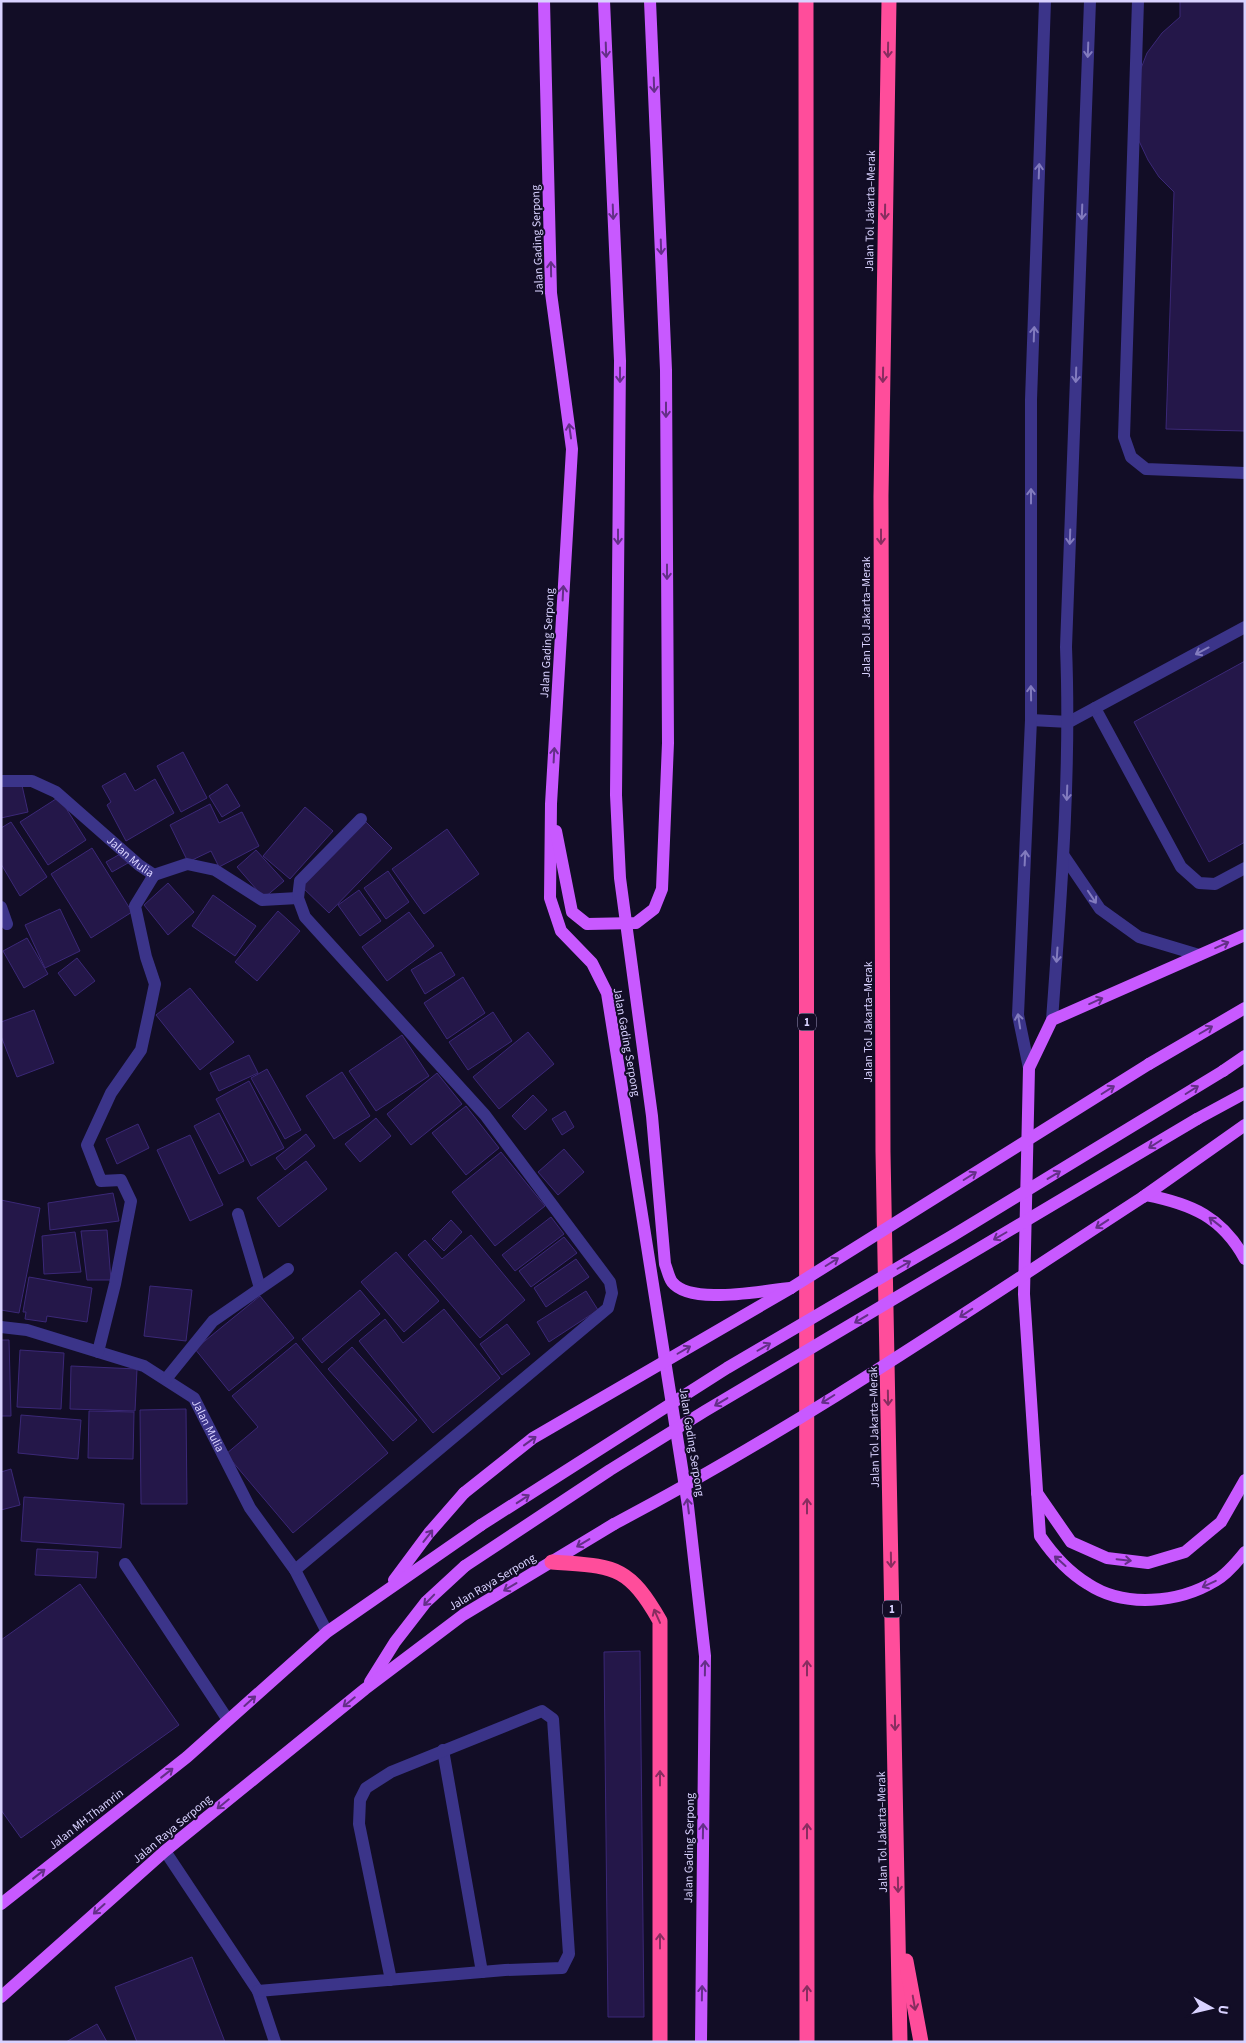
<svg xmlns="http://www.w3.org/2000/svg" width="1246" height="2043" font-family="'Source Sans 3',sans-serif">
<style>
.building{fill:#241749;stroke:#3b2877}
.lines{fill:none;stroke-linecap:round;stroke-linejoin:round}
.lane{stroke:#3b3489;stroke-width:12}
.street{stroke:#3b3489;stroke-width:12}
.primary{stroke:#c859ff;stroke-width:12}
.highway{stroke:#ff4d9b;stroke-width:15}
.primary-bridge{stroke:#c859ff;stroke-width:12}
.oneway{stroke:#642f88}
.oneway2{stroke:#882d60}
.oneway3{stroke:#827bbe}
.labels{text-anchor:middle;stroke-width:4;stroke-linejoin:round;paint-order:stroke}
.shield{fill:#120d26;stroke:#9d97be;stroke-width:1}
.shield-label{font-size:11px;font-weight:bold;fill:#d9d2ff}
.street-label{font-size:12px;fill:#d9d2ff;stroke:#120d26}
</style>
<rect width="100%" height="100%" fill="#120d26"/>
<g class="building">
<polygon points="1180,1 1245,1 1245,431 1166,429 1174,192 1159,177 1148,160 1139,141 1138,76 1147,53 1162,33 1180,17"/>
<polygon points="1245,661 1245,842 1209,862 1134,722"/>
<polygon points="183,752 207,798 181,812 157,766"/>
<polygon points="125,773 135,791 155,779 174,813 126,841 107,805 111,802 102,786"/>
<polygon points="21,781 28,812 1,818 1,785"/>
<polygon points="227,784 240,806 222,817 209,796"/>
<polygon points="59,797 86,840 48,865 20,822"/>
<polygon points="210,804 219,823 242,812 259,846 219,867 211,851 188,862 170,825"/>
<polygon points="305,807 333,831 290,879 263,856"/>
<polygon points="363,819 392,848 329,913 299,884"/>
<polygon points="11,822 47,877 20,896 1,864 1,828"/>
<polygon points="447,829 479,874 424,914 392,869"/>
<polygon points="92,848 132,912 91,938 51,874"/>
<polygon points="256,850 284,881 264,898 237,867"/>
<polygon points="122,853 128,863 112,872 106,862"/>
<polygon points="388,871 409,902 386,919 364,888"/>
<polygon points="168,883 194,912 168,935 144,905"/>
<polygon points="359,890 381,921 360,936 338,905"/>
<polygon points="213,895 256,926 235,956 192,926"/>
<polygon points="60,909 80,951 45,968 25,925"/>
<polygon points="278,911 300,931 257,981 235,962"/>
<polygon points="409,912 434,946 387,981 362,947"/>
<polygon points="27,938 48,974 24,988 3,951"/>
<polygon points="441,952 455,975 425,994 411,970"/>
<polygon points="77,958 95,981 75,996 58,973"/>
<polygon points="463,977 485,1013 447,1039 424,1003"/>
<polygon points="190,988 234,1042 200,1070 156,1015"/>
<polygon points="34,1010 54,1063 17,1077 1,1036 1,1022"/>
<polygon points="493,1012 512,1041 468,1070 449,1042"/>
<polygon points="528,1032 554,1064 499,1109 473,1077"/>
<polygon points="402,1035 429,1076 376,1111 349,1071"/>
<polygon points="249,1055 258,1073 219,1091 210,1073"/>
<polygon points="267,1069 301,1130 285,1139 251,1078"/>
<polygon points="342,1072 370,1116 334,1139 306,1096"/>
<polygon points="437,1073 462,1104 411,1145 387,1114"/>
<polygon points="249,1081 284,1148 251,1166 216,1099"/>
<polygon points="533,1095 547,1110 525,1130 512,1116"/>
<polygon points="466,1106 499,1148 466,1175 432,1133"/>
<polygon points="565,1111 574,1127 562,1135 552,1119"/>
<polygon points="219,1113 244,1161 219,1174 194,1126"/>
<polygon points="376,1118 391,1136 360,1162 345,1144"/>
<polygon points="138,1124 149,1148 117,1164 106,1139"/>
<polygon points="306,1134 315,1146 285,1170 276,1158"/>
<polygon points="190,1135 223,1205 190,1221 157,1150"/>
<polygon points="564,1149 584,1172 558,1195 538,1172"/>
<polygon points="501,1152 545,1206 495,1246 452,1192"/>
<polygon points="306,1161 327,1189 279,1227 257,1198"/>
<polygon points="113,1193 119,1221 50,1230 48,1203"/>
<polygon points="1,1200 40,1208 19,1313 1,1310"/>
<polygon points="551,1217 564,1234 515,1271 502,1255"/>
<polygon points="451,1220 462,1232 444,1251 432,1239"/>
<polygon points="107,1230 111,1280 87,1280 81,1231"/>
<polygon points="75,1232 81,1272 44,1274 42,1236"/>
<polygon points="471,1235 525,1300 480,1338 408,1255 425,1240 442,1259"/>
<polygon points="564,1237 577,1253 531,1287 519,1271"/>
<polygon points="396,1252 439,1301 404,1332 361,1282"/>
<polygon points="576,1259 589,1277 546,1307 534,1288"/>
<polygon points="29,1277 92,1288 87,1322 47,1316 46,1322 25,1319 26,1312 23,1312"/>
<polygon points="150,1286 192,1290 186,1341 144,1336"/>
<polygon points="360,1290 380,1314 322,1363 302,1339"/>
<polygon points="586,1291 598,1310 549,1342 537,1322"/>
<polygon points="260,1296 294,1338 229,1391 195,1349"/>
<polygon points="444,1309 500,1378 433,1433 359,1341 385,1319 403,1343"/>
<polygon points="507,1324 530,1354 502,1375 480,1344"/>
<polygon points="1,1340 9,1340 11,1416 1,1416"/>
<polygon points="296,1343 388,1453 293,1533 226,1454 258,1427 232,1396"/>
<polygon points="352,1347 417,1420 393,1441 328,1369"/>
<polygon points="20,1350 64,1353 61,1409 17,1407"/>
<polygon points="71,1366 137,1369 135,1411 70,1409"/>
<polygon points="186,1409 187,1504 141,1504 140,1410"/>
<polygon points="89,1411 134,1412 133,1459 88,1458"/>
<polygon points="21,1415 81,1420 78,1459 18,1453"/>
<polygon points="11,1469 20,1505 1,1510 1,1472"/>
<polygon points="24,1497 124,1504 121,1548 21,1541"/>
<polygon points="37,1549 98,1552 96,1578 35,1575"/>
<polygon points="80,1584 179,1725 21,1838 1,1810 1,1640"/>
<polygon points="640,1651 644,2017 608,2017 604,1652"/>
<polygon points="192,1957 225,2042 137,2042 115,1987"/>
<polygon points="97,2024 107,2042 66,2042"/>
</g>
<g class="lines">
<g class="lane">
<polyline points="1138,1 1124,437 1131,457 1146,469 1245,473"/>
<polyline points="1095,708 1181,867 1199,883 1215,884 1245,868"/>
<polyline points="1031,720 1069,722 1245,627"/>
<polyline points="1064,856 1100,909 1139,937 1199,955"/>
<path d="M 1052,1020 C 1061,896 1071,772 1066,647 L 1090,1"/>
<polyline points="1029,1068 1018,1015 1031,720 1031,400 1045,1"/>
<polyline points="443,1750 482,1972"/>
<polyline points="165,1851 258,1991 275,2042"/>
<polyline points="258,1991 505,1970 562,1968 569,1954 553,1719 542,1711 391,1772 366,1788 360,1800 359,1824 391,1980"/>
</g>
<g class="street">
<path id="s1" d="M 1,781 L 32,781 L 56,792 L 139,865 L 154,875 L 187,864 L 215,870 L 262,900 L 298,898"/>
<polyline points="1,907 7,924"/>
<polyline points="238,1214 260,1288"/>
<path id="s2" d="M 1,1327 L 27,1330 L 144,1366 L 194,1398 L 250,1508 L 295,1570 L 327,1632"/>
<polyline points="98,1352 115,1284 131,1201 121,1180 101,1181 87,1145 111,1093 141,1050 149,1013 155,984 146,957 135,906 154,875"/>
<polyline points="166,1379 213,1321 288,1269"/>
<polyline points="125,1564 228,1720"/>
<polyline points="295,1570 608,1308 612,1293 610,1282 485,1115 305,917 298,898 300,881 361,819"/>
</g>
<g class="primary">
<polyline points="544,1 551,293 572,449 551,804 550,898 561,931 592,963 607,993 688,1506 705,1656 701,2042"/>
<polyline points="556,831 572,912 587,924 636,923 654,909 662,889 668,743 666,370 650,1"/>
<path d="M 1245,935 L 1052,1020 L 1029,1068 L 1024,1294 L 1040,1536 C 1053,1555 1068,1572 1088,1584 C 1124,1608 1179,1603 1215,1581 C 1226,1575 1237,1562 1245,1552"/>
<polyline points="1149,1064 1245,1008"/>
<polyline points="1223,1071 1245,1056"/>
<polyline points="1197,1119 1245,1093"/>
<path d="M 1146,1195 C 1192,1204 1222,1217 1245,1259"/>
<polyline points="1143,1197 1245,1125"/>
<polyline points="1037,1493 1071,1542 1107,1558 1148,1563 1185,1552 1221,1522 1245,1480"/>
<polyline points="394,1580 429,1533 464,1493"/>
<polyline points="370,1682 395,1642 426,1602 465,1566"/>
<polyline points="1,1904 187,1757 327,1632 481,1525"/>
<polyline points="1,1997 165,1851 365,1689 463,1615 614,1524"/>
</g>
<g class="highway">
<polyline points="806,1 807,2042"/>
<polyline points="889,1 881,496 883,1152 900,2042"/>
<path d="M 552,1562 C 613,1567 627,1563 660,1621 L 660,2042"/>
<polyline points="906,1961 921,2042"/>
</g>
<g class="primary-bridge">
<path d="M 604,1 L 620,361 L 616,795 L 620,878 L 652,1116 L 665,1264 C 667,1269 669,1278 672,1282 C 691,1306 763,1290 791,1288"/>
<polyline points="464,1493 533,1438 791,1288 1149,1064"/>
<path d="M 614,1524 C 797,1428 969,1310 1143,1197"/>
<polyline points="481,1525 727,1368 952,1236 1223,1071"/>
<polyline points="465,1566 610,1470 705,1411 1197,1119"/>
</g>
</g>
<defs><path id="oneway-shaft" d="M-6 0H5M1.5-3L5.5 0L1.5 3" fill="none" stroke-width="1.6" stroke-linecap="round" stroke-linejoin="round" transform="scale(1.25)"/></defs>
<g class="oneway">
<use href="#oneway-shaft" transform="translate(606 50) rotate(88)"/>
<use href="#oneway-shaft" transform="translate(654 85) rotate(88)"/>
<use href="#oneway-shaft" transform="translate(613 212) rotate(88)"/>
<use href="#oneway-shaft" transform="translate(661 247) rotate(88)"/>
<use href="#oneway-shaft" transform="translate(551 269) rotate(-91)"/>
<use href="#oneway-shaft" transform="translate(620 375) rotate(90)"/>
<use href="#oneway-shaft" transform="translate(666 410) rotate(90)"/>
<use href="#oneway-shaft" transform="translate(570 431) rotate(-98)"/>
<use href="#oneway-shaft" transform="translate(618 537) rotate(90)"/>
<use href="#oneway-shaft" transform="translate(667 572) rotate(90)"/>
<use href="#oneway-shaft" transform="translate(563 593) rotate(-87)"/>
<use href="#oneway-shaft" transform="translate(554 755) rotate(-87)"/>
<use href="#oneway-shaft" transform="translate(1222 945) rotate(-24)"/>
<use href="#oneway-shaft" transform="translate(1096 1001) rotate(-24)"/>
<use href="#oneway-shaft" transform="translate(1206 1030) rotate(-30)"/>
<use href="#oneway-shaft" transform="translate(1108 1090) rotate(-32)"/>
<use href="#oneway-shaft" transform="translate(1192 1090) rotate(-32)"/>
<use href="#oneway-shaft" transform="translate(1155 1144) rotate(148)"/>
<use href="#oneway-shaft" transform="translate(1054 1175) rotate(-31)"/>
<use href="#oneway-shaft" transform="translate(970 1176) rotate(-32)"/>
<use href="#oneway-shaft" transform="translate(1215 1222) rotate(-142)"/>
<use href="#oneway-shaft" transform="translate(1102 1224) rotate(147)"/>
<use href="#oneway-shaft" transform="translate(1000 1236) rotate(150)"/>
<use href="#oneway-shaft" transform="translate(832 1262) rotate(-32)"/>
<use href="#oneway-shaft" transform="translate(904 1265) rotate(-30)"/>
<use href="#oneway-shaft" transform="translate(966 1313) rotate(147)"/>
<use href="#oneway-shaft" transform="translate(861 1319) rotate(149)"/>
<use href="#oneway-shaft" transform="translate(764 1347) rotate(-30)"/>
<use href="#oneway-shaft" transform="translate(684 1350) rotate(-30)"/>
<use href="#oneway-shaft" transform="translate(828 1399) rotate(148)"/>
<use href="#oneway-shaft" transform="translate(721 1402) rotate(149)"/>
<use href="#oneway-shaft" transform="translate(530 1441) rotate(-36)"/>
<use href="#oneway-shaft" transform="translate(523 1499) rotate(-33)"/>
<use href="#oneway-shaft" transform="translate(688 1506) rotate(-97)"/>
<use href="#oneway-shaft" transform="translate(428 1536) rotate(-52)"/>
<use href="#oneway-shaft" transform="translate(583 1543) rotate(149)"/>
<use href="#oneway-shaft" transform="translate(1124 1560) rotate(6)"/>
<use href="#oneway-shaft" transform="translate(1060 1561) rotate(-138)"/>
<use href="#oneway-shaft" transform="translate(1209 1584) rotate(155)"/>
<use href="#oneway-shaft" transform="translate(510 1587) rotate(149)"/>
<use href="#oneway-shaft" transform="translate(429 1600) rotate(134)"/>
<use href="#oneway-shaft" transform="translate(705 1668) rotate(-89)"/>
<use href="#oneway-shaft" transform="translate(250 1701) rotate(-42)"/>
<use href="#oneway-shaft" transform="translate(349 1702) rotate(141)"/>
<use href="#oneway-shaft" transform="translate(167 1773) rotate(-38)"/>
<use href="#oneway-shaft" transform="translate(223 1804) rotate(141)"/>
<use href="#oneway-shaft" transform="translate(703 1831) rotate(-89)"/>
<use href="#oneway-shaft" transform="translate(39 1874) rotate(-38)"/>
<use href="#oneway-shaft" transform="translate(99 1909) rotate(138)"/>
<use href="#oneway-shaft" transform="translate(702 1993) rotate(-89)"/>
</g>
<g class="oneway2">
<use href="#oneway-shaft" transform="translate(888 50) rotate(91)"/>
<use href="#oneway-shaft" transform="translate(885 212) rotate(91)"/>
<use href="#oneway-shaft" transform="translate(883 375) rotate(91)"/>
<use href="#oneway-shaft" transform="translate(881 537) rotate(90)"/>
<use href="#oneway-shaft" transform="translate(888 1398) rotate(89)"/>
<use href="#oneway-shaft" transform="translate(807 1506) rotate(-90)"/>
<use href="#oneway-shaft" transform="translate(891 1560) rotate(89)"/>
<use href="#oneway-shaft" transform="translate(657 1616) rotate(-114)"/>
<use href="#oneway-shaft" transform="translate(807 1668) rotate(-90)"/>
<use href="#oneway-shaft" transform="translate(895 1723) rotate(89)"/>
<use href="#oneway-shaft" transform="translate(660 1778) rotate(-90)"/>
<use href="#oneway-shaft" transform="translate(807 1831) rotate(-90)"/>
<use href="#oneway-shaft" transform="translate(898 1885) rotate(89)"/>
<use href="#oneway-shaft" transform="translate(660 1941) rotate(-90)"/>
<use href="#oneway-shaft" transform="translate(807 1993) rotate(-90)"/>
<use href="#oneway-shaft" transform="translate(914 2003) rotate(80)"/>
</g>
<g class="oneway3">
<use href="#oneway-shaft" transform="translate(1088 50) rotate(92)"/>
<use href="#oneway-shaft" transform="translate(1039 171) rotate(-88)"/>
<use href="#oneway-shaft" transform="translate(1082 212) rotate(92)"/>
<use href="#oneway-shaft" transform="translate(1034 334) rotate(-88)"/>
<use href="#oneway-shaft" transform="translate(1076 375) rotate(92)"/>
<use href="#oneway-shaft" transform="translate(1031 496) rotate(-90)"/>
<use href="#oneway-shaft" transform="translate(1070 537) rotate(92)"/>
<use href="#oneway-shaft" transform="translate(1202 651) rotate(152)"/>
<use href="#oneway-shaft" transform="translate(1031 693) rotate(-91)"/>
<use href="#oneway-shaft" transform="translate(1067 793) rotate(92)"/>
<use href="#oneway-shaft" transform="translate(1025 858) rotate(-87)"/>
<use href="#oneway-shaft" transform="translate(1092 897) rotate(56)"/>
<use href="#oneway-shaft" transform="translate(1057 955) rotate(94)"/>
<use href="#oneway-shaft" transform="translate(1019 1021) rotate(-99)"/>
</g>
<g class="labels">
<g class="shield">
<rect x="798" y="1013.5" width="18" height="17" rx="4"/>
<rect x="883" y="1600.5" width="18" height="17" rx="4"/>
</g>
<g class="shield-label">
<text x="807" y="1026">1</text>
<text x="892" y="1613">1</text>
</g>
<g class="street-label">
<text transform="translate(870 211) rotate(-89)" y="4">Jalan Tol Jakarta–Merak</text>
<text transform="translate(537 240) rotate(-92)" y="4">Jalan Gading Serpong</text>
<text transform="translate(866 617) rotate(-90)" y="4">Jalan Tol Jakarta–Merak</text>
<text transform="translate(547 643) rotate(-87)" y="4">Jalan Gading Serpong</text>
<text dy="4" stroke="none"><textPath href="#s1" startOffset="156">Jalan Mulia</textPath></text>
<text transform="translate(868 1022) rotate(-90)" y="4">Jalan Tol Jakarta–Merak</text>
<text transform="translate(627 1042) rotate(80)" y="4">Jalan Gading Serpong</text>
<text dy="4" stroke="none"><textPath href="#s2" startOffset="239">Jalan Mulia</textPath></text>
<text transform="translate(874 1427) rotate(-91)" y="4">Jalan Tol Jakarta–Merak</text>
<text transform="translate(692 1442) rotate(81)" y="4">Jalan Gading Serpong</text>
<text transform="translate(492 1582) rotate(-31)" y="4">Jalan Raya Serpong</text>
<text transform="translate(86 1819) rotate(-38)" y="4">Jalan MH.Thamrin</text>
<text transform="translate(172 1829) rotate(-40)" y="4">Jalan Raya Serpong</text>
<text transform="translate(882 1832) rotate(-91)" y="4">Jalan Tol Jakarta–Merak</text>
<text transform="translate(689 1848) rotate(-89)" y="4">Jalan Gading Serpong</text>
</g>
</g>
<rect width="1246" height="2043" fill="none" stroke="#d9d2ff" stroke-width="5"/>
<g transform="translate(1211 2008) rotate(98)" stroke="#120d26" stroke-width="4" paint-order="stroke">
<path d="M0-4L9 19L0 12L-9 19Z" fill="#d9d2ff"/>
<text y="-8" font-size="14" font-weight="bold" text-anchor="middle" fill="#d9d2ff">U</text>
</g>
</svg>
